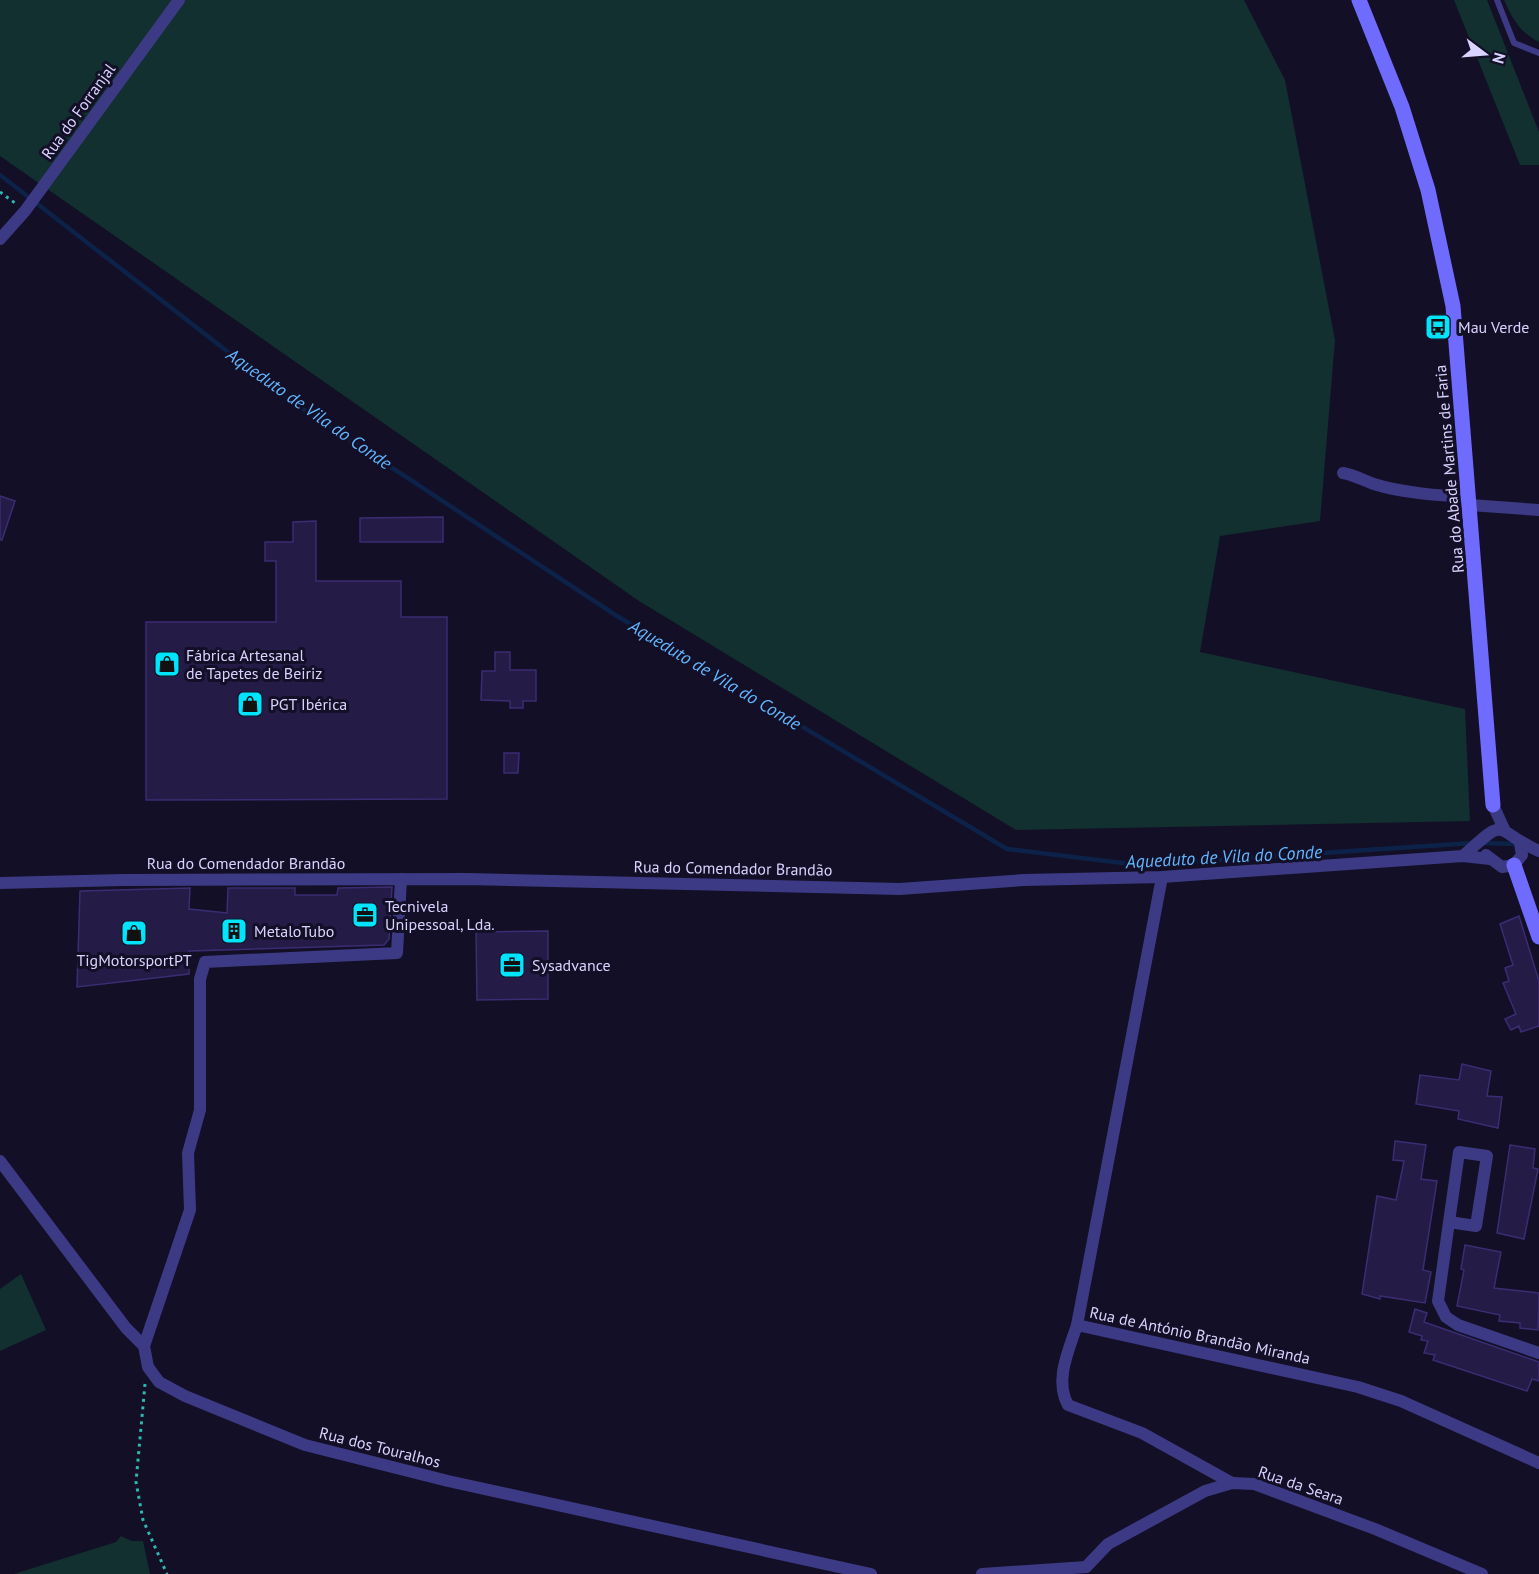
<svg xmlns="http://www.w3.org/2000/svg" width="1539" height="1574" font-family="'PT Sans',sans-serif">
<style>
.green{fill:#12302f}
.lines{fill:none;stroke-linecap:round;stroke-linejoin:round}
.stream{stroke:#0c2248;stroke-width:4.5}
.building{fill:#241b47;stroke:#3b2d73;stroke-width:1.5}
.path{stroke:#2fb8b0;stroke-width:3;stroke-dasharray:3 4.5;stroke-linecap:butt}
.lane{stroke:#3d3a85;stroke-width:6}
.street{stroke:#3d3a85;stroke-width:12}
.secondary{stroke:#6f6bff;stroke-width:15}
.labels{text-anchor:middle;stroke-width:6;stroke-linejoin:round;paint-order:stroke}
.street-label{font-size:16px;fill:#d9d4ff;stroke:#130f26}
.poi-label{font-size:16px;fill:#d9d4ff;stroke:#130f26;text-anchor:start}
.water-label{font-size:18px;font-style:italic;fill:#62b6ff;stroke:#130f26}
</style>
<rect width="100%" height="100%" fill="#130f26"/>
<g class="green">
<polygon points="0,0 1244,0 1285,80 1335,340 1320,521 1220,536 1200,652 1465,709 1470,821 1016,830 639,601 0,156"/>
<polygon points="1454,0 1487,0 1539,132 1539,165 1520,165"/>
<path d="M 1504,0 L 1539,0 L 1539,42 C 1520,33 1512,18 1504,0 Z"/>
<polygon points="21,1274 46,1330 0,1351 0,1289"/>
<polygon points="121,1536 132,1541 143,1541 150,1574 14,1574 116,1542"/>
</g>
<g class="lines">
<g class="stream">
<polyline points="0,175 294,403 617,616 1007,849 1139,865 1473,843"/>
<polyline points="1482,843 1518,844"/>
</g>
</g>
<g class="building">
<polygon points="0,496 15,501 2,540 0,540"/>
<polygon points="443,517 443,542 360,542 360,518"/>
<polygon points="316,521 316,581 401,581 401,617 447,617 447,799 146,800 146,622 276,622 276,561 265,561 265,542 293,542 293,522"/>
<polygon points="495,652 510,652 510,670 536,670 536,701 523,701 523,708 510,708 510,701 481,700 482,671 495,671"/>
<polygon points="504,753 519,753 518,773 504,773"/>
<polygon points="392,887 389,939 384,945 189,951 189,974 77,987 80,891 190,888 189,909 227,913 228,888 295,888 295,895 337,895 338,888"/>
<polygon points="1519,916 1539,981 1539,1026 1521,1032 1519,1026 1511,1030 1505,1019 1516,1014 1503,983 1509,981 1505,968 1513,965 1500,924"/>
<polygon points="548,931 548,999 477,1000 476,932"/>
<polygon points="1462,1064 1491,1071 1487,1096 1502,1097 1498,1128 1458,1119 1459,1111 1416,1104 1420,1075 1459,1080"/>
<polygon points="1395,1141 1426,1145 1421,1179 1437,1181 1423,1270 1431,1272 1425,1303 1380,1296 1380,1299 1362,1294 1377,1196 1396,1200 1404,1161 1393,1160"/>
<polygon points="1510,1145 1535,1149 1533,1168 1538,1169 1524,1239 1497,1233"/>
<polygon points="1465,1245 1501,1252 1494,1288 1539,1293 1538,1330 1520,1328 1520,1323 1499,1321 1500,1315 1457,1306 1464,1270 1461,1269"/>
<polygon points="1415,1309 1427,1313 1424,1322 1539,1362 1539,1381 1532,1379 1527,1391 1433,1360 1435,1355 1424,1353 1428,1341 1421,1340 1422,1336 1409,1332"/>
</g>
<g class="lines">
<g class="path">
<polyline points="0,192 15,203"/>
<polyline points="145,1384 136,1482 143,1520 167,1574"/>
</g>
<polyline class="lane" points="1497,0 1514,43 1539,53"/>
<g class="street">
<polyline points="0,239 25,211 179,0"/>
<path d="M 1343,473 C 1354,475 1363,480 1374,484 C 1398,492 1444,497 1469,496"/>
<polyline points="1470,505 1539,510"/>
<polyline points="1493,805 1504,829"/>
<polyline points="1486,855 1502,867 1514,865 1522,855 1520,843"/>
<path d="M 1463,856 C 1509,814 1492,830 1539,851"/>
<polyline points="1162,877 1077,1325 1358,1387 1401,1401 1539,1463"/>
<polyline points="0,883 123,880 468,879 900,889 1024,880 1162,877 1463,856 1490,859"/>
<polyline points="0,1161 126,1328 144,1346 148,1367 159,1382 185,1396 305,1445 448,1481 871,1574"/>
<polyline points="1449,1222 1459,1152 1487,1156 1476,1226 1449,1222 1438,1301 1446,1317 1458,1325 1539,1353"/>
<path d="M 1077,1325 C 1069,1350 1054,1380 1068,1405 L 1142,1433 L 1232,1483"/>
<polyline points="144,1346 190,1210 188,1153 200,1110 200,979 205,962 397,953 401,879"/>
<polyline points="1086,1567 1108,1544 1205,1491 1232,1483 1254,1484 1375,1529 1482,1574"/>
<polyline points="982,1574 1086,1567"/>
</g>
<g class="secondary">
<polyline points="1359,0 1402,107 1428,190 1453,306 1493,805"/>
<polyline points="1514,865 1539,937"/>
</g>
</g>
<defs>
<g id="bus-square" transform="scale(1.35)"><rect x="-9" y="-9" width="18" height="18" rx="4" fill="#00e5ff" stroke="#130f26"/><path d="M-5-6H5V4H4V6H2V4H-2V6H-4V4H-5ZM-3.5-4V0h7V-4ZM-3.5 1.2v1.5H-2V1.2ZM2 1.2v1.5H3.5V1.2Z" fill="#111"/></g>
<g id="shop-square" transform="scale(1.35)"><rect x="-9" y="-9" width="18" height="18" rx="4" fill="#00e5ff" stroke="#130f26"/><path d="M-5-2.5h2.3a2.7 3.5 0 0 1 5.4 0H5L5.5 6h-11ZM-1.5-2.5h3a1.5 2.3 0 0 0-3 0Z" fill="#111"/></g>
<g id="office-square" transform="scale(1.35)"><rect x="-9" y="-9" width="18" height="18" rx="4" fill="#00e5ff" stroke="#130f26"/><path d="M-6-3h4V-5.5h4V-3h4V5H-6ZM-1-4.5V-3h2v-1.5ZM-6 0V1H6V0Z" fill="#111"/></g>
<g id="building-square" transform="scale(1.35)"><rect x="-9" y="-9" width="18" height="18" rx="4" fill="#00e5ff" stroke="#130f26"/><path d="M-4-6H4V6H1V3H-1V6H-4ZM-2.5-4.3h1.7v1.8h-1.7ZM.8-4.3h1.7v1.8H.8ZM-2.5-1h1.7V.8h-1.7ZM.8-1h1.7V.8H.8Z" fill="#111"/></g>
</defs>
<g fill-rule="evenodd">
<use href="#bus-square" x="1438" y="327"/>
<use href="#shop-square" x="167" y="664"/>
<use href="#shop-square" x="250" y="704"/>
<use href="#office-square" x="365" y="915"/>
<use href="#building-square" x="234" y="931"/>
<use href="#shop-square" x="134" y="933"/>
<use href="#office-square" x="512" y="965"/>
</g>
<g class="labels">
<g class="street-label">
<text transform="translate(78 111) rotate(-54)" y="6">Rua do Forranjal</text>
<text transform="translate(1449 469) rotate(-95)" y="6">Rua do Abade Martins de Faria</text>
<text x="246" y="869">Rua do Comendador Brandão</text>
<text transform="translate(733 868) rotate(1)" y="6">Rua do Comendador Brandão</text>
<text transform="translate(1200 1335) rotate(12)" y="6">Rua de António Brandão Miranda</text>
<text transform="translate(380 1447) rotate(14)" y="6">Rua dos Touralhos</text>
<text transform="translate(1301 1485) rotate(19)" y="6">Rua da Seara</text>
</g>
<g class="poi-label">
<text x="1458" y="333">Mau Verde</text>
<text x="186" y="661">Fábrica Artesanal<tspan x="186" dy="18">de Tapetes de Beiriz</tspan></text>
<text x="270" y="710">PGT Ibérica</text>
<text x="385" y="912">Tecnivela<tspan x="385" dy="18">Unipessoal, Lda.</tspan></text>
<text x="254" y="937">MetaloTubo</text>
<text x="134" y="966" text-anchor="middle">TigMotorsportPT</text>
<text x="532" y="971">Sysadvance</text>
</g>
<g class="water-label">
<text transform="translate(309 409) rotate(35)" y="6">Aqueduto de Vila do Conde</text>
<text transform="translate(715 675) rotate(31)" y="6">Aqueduto de Vila do Conde</text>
<text transform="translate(1224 857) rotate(-3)" y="6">Aqueduto de Vila do Conde</text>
</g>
</g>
<g transform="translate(1485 54) rotate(106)" stroke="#130f26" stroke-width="4.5" paint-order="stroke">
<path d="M0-4.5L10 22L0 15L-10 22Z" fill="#d9d4ff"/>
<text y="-9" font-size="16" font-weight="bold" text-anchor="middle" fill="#d9d4ff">N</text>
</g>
</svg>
